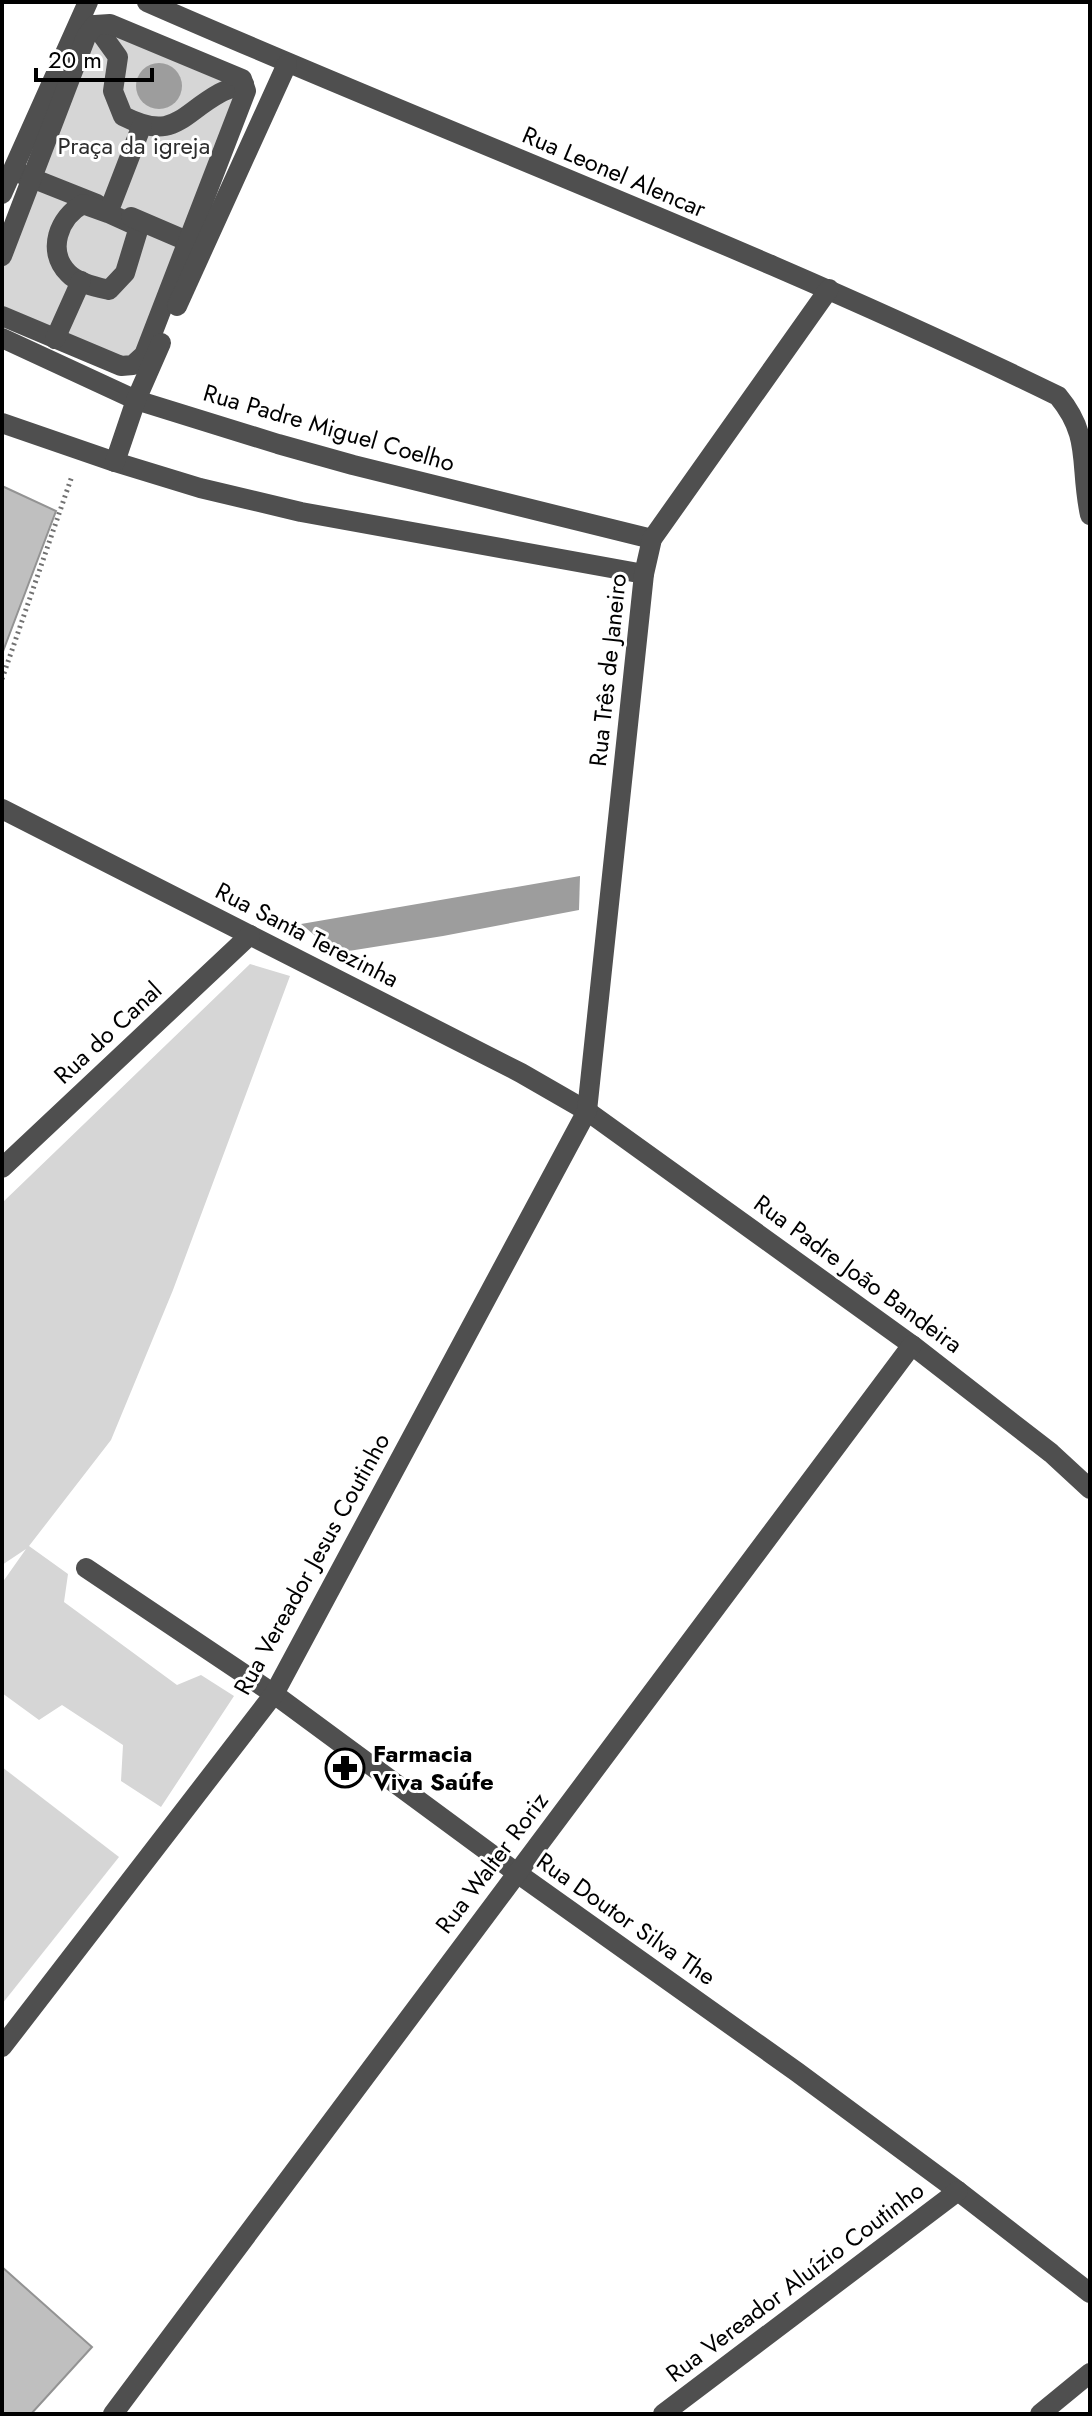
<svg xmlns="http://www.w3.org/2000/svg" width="1092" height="2416" font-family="Jost,sans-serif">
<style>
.green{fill:#d6d6d6}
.water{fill:#9d9d9d}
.building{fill:#bfbfbf;stroke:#939393;stroke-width:2}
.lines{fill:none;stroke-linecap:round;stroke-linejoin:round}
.path{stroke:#717171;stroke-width:5;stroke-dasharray:2 4;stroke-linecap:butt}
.minor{stroke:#4f4f4f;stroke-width:20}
.labels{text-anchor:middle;stroke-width:6;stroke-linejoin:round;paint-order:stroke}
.park-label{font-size:24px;fill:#2d2d2d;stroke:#fff}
.street-label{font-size:24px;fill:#000;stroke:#fff}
.poi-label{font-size:24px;font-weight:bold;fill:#000;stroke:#fff;text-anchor:start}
</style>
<rect width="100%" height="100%" fill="#fff"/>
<g class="green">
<polygon points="91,21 246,75 144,371 122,376 2,324 2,235"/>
<polygon points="250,964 290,976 173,1290 111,1440 29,1546 68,1574 64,1602 177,1685 201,1675 234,1696 161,1807 121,1781 123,1745 62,1705 39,1720 2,1693 2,1583 26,1549 2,1565 2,1203"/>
<polygon points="2,1767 119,1857 2,2004"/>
</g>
<g class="water">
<circle cx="159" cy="86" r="23"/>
<polygon points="580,876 579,910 443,936 336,953 301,924"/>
</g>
<g class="building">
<polygon points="2,486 56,511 2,654"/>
<polygon points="2,2267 92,2347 31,2414 2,2414"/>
</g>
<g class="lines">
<polyline class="path" points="2,679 72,476"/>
<g class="minor">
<path d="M 147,2 C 450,135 761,251 1058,396 C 1092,437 1079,464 1090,515"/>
<path d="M 95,25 L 118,57 L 113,91 L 123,116 C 174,142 180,115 220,93 C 227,89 236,87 244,84"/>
<polyline points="19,173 97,204"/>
<polyline points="2,194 88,2"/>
<path d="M 108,213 L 139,227 L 125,273 L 109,290 C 96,287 77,283 68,273 C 46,251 59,217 83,204 L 108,213 L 142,125"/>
<polyline points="131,217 201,247"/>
<polyline points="2,256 86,37 95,25 110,24 242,79 246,91 144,355 133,365 121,366 2,316"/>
<polyline points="177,306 287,64"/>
<polyline points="2,338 136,400 278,444 353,465 652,539"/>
<polyline points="55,339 81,281"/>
<polyline points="2,423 115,462 200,488 301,512 644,574"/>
<polyline points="115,462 136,400 161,343"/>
<polyline points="2,809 521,1073 587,1111 912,1345 1051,1453 1090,1489"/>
<polyline points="2,1168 250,935"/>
<polyline points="86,1568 274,1694 517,1873 797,2072 958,2191 1090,2293"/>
<polyline points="2,2047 274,1694 587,1111 644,574 652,539 829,289"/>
<polyline points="113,2414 912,1345"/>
<polyline points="663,2414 958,2191"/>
<polyline points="1040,2414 1090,2373"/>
</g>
</g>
<defs>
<g id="pharmacy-ring" transform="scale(2)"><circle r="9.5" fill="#fff" stroke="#000" stroke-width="1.5"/><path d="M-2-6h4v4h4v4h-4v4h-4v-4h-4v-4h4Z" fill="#000"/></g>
</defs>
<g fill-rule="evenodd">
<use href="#pharmacy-ring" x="345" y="1768"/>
</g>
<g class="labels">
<g class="park-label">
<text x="134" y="154">Praça da igreja</text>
</g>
<g class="street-label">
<text transform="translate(614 172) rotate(23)" y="8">Rua Leonel Alencar</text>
<text transform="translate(329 428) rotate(16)" y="8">Rua Padre Miguel Coelho</text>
<text transform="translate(608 670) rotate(-84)" y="8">Rua Três de Janeiro</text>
<text transform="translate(307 935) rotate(27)" y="8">Rua Santa Terezinha</text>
<text transform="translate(108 1033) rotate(-43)" y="8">Rua do Canal</text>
<text transform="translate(858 1274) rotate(36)" y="8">Rua Padre João Bandeira</text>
<text transform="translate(312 1564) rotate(-61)" y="8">Rua Vereador Jesus Coutinho</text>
<text transform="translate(492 1863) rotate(-53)" y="8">Rua Walter Roriz</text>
<text transform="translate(626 1919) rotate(35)" y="8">Rua Doutor Silva The</text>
<text transform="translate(795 2282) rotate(-37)" y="8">Rua Vereador Aluízio Coutinho</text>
</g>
<g class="poi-label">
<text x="373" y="1762">Farmacia<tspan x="373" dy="28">Viva Saúfe</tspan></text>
</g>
</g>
<rect width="1092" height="2416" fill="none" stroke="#000000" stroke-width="8"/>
<path d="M36 68v12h116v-12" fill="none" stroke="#000000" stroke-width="4"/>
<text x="48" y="68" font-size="24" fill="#000000" stroke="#ffffff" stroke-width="6" paint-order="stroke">20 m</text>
</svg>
